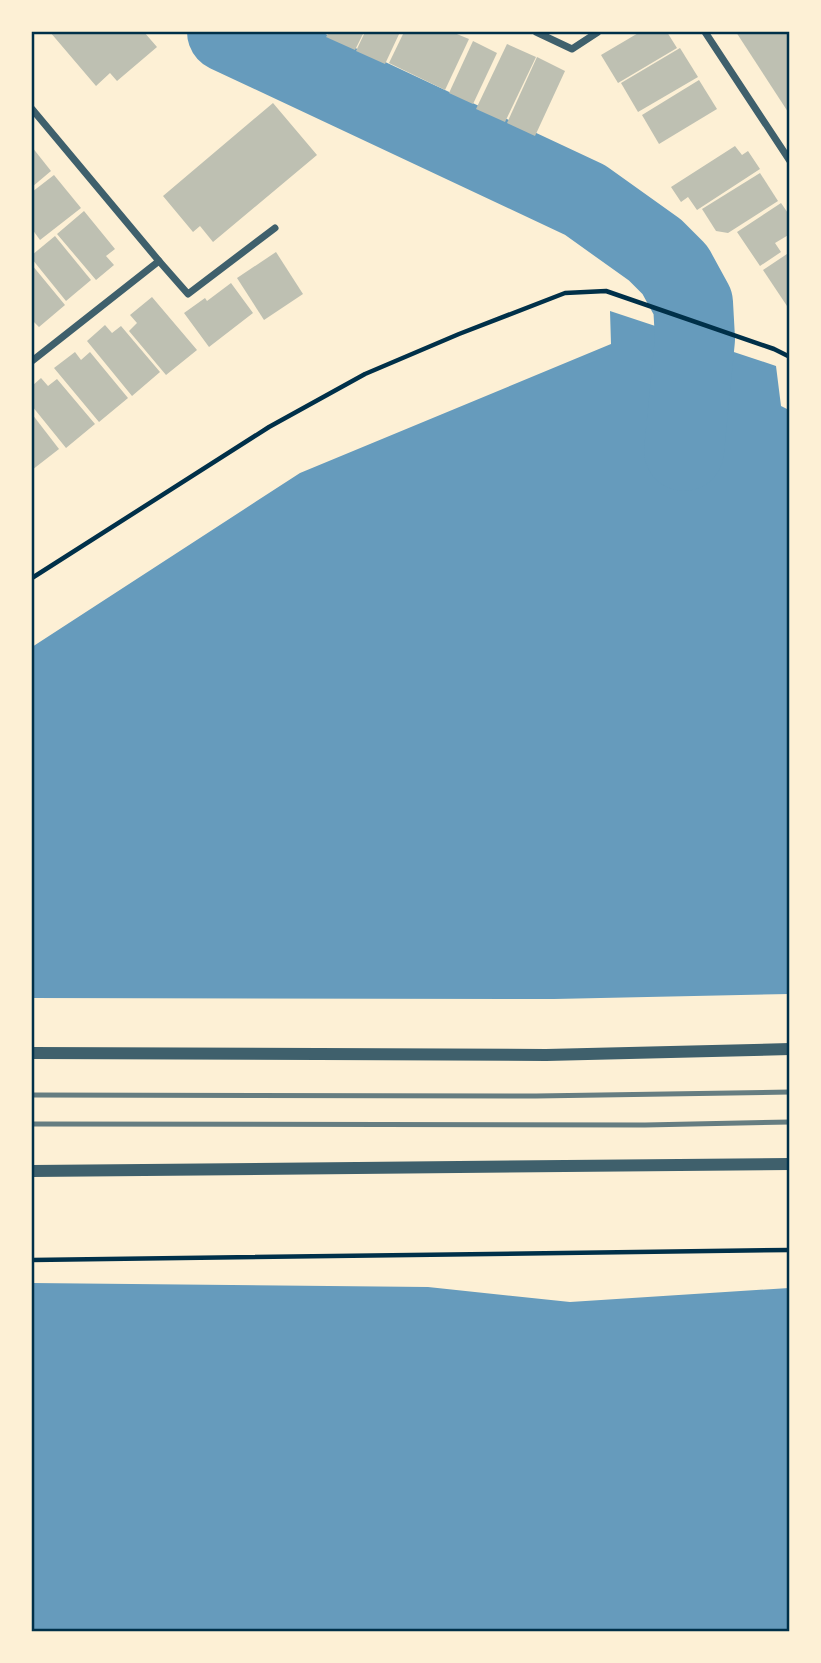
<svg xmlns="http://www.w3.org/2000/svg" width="821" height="1663" font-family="Montserrat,sans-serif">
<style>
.water{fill:#669bbc}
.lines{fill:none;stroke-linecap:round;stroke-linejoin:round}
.river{stroke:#669bbc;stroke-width:80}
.building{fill:#bec0b2}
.path{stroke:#003049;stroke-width:4.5}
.minor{stroke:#3f606c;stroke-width:7}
.tertiary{stroke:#3f606c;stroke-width:12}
.rail{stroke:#657d81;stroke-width:5}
.neatline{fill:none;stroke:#003049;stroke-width:2.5}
</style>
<rect width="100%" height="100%" fill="#fdf0d5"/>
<g class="water">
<polygon points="610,311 776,366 781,406 789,410 789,994 554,999 32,998 32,647 300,473 611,344"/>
<polygon points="32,1283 428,1287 570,1302 789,1288 789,1631 32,1631"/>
</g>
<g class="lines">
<polyline class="river" points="227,32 585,200 655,250 675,270 693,303 695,339 684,451"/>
</g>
<g class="building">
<polygon points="50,32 144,32 157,47 117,81 110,73 96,86"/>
<polygon points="329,32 364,32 355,50 326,37"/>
<polygon points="365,32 400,32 385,64 356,51"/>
<polygon points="404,32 452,32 469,39 445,90 389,63"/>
<polygon points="640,32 667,32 677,48 618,83 601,55"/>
<polygon points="736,32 790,32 790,115"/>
<polygon points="473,41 497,53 473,104 449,93"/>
<polygon points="507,44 536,57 505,122 476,109"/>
<polygon points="680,48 698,77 638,112 621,83"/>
<polygon points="537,57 565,71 535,136 507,123"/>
<polygon points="699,80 717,109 659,144 642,115"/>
<polygon points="273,103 317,155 213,242 200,226 193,232 163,196"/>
<polygon points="735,146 742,155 748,151 760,169 697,210 688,197 681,202 671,187"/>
<polygon points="32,147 51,171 32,187"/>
<polygon points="760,173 778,201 728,233 716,231 702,209"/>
<polygon points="54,175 81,208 40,240 32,229 32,192"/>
<polygon points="781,203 790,216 790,234 775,243 781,252 760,266 737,232"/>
<polygon points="84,211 115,249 106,256 114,265 96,280 57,234"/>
<polygon points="55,236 91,280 66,301 32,259 32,255"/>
<polygon points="276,252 303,294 264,320 237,278"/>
<polygon points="790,252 790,305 787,306 763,270"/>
<polygon points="32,265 65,305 39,327 33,321 32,322"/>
<polygon points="231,283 253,313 209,347 184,313 205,298 207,301"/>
<polygon points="152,297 197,350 166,375 129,331 137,323 130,315"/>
<polygon points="105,325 112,333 121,326 160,372 132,396 87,341"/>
<polygon points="75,352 81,360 90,352 128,398 99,422 54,368"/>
<polygon points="41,378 48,386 57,379 95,424 66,448 32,406 32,386"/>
<polygon points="32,414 59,449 32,470"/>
</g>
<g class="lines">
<g class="path">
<polyline points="32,578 269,427 365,374 459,334 565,293 606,291 774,349 790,357"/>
<polyline points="32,1260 790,1250"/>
</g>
<g class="minor">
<polyline points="536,32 572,49 598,32"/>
<polyline points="705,32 790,161"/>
<polyline points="32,109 159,261 32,361"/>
<polyline points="159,261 188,294 275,228"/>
</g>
<g class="tertiary">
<polyline points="32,1053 546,1055 790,1049"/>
<polyline points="32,1171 790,1164"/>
</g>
<g class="rail">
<polyline points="32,1095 536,1096 790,1092"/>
<polyline points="32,1124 645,1125 790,1122"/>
</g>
</g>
<rect width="821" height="1663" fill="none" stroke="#fdf0d5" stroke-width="66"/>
<rect x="33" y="33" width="755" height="1597" class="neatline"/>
</svg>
